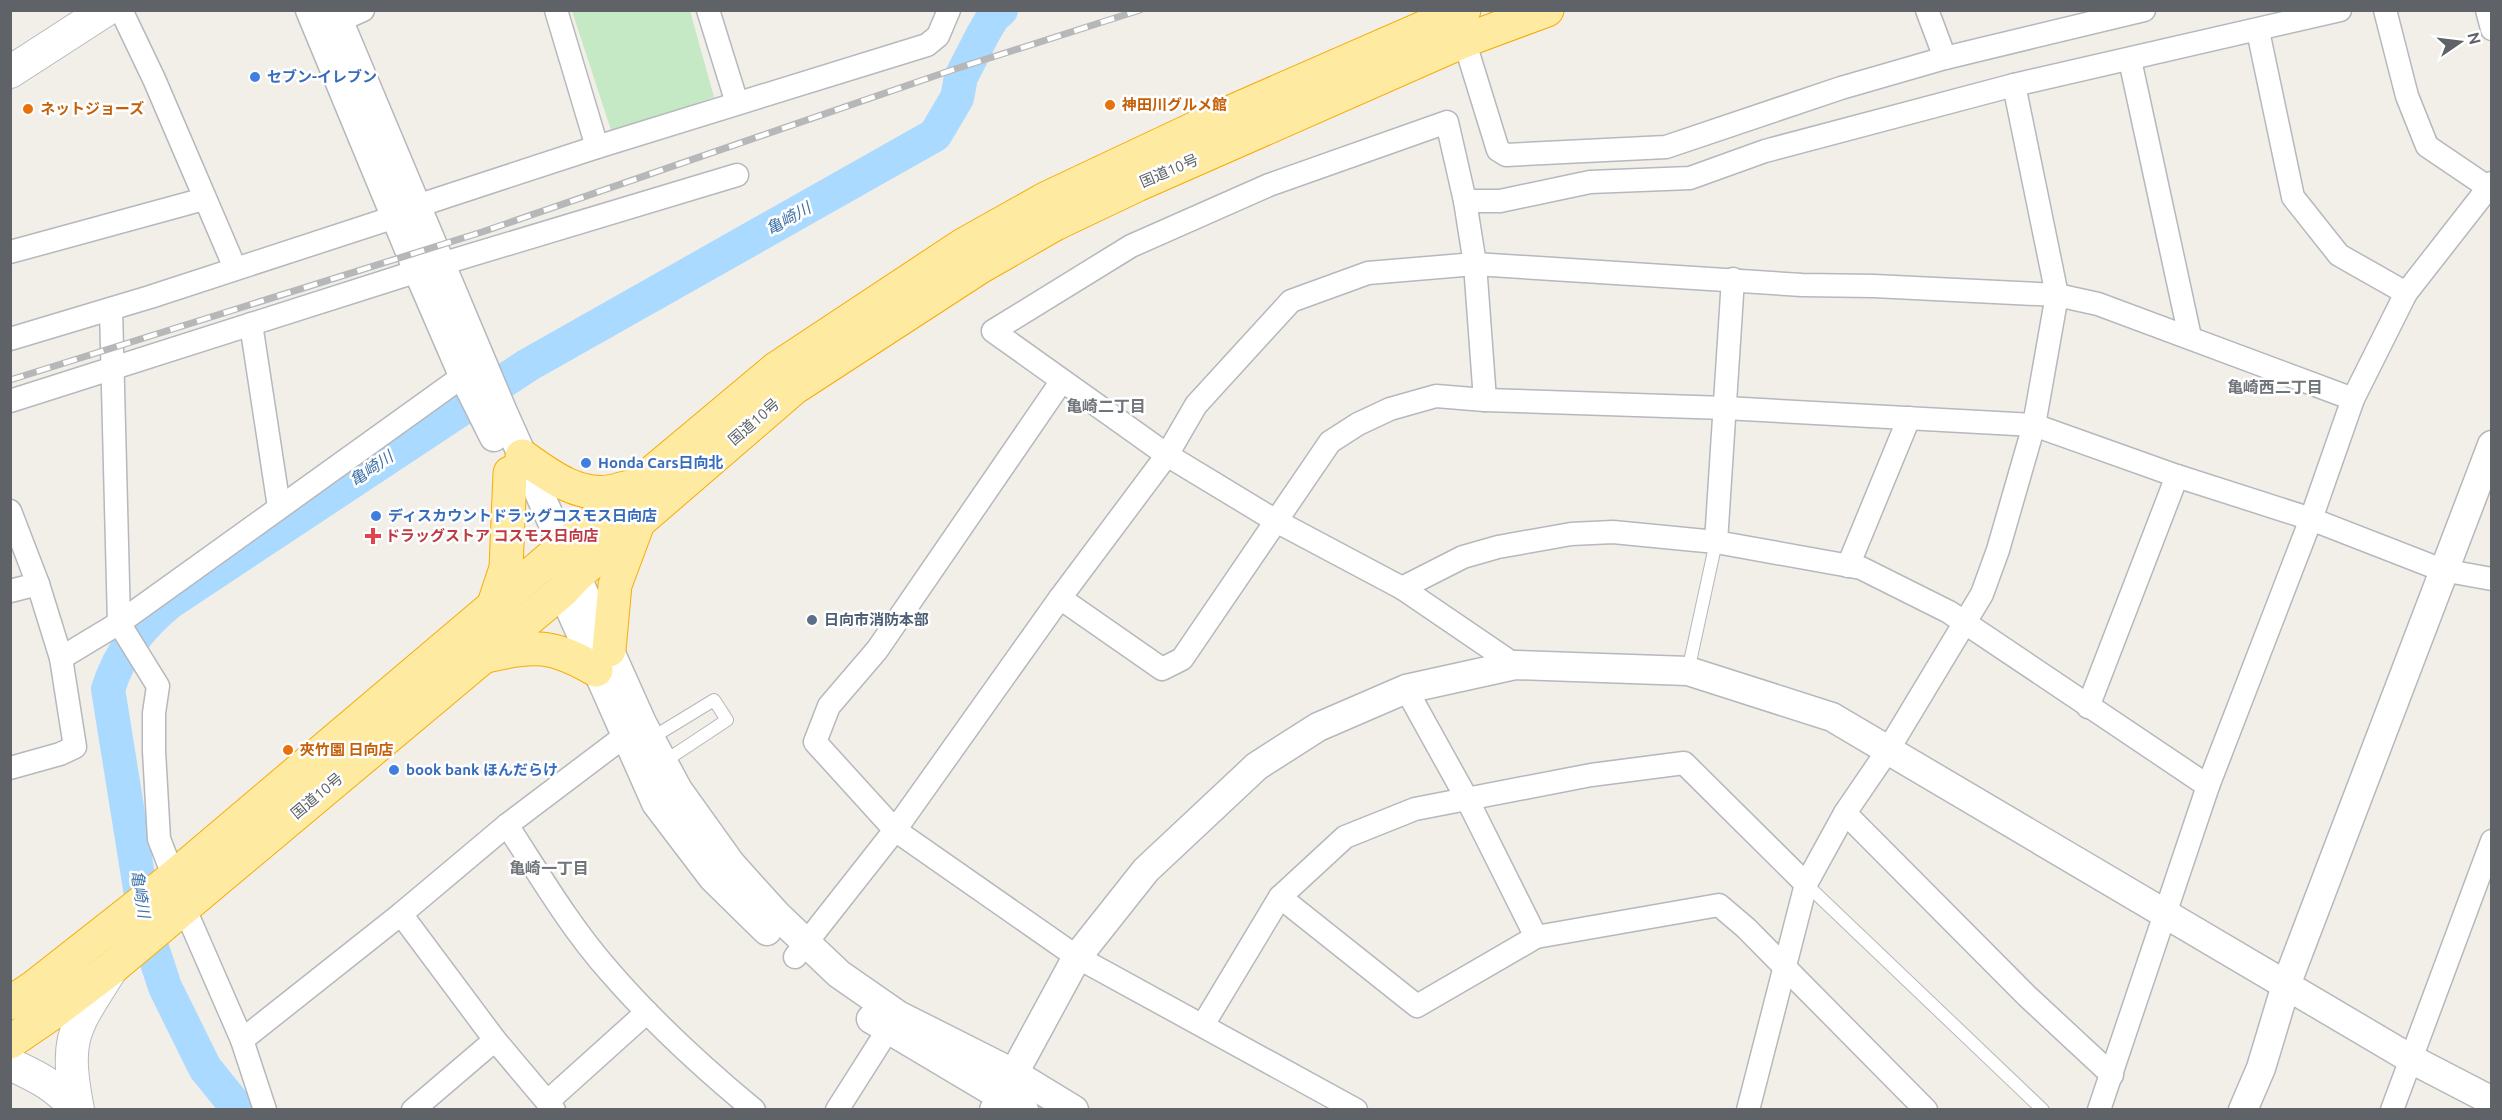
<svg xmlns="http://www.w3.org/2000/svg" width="2502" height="1120" font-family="Ubuntu,'Noto Sans JP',sans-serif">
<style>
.green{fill:#c5e8c5}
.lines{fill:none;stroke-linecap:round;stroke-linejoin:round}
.river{stroke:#aadaff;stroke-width:34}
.service-casing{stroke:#b5b8bc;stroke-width:14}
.minor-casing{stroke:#b5b8bc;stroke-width:25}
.tertiary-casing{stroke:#b5b8bc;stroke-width:31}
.secondary-casing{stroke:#b6babf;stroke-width:34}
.trunk-casing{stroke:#f9ab00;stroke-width:35}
.service{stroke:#fff;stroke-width:12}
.minor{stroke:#fff;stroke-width:22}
.tertiary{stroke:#fff;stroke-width:28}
.secondary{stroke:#fff;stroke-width:32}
.trunk{stroke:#feeaa1;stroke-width:33}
.rail-casing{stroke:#b6b7b8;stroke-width:7}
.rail{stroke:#fff;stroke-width:4.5;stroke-dasharray:14;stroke-linecap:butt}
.shop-dot{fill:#3f7fe0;stroke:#fff;stroke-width:2}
.food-dot{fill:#e8710a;stroke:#fff;stroke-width:2}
.health-dot{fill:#e0444e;stroke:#fff;stroke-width:2}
.service-dot{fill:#5c6f8a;stroke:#fff;stroke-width:2}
.labels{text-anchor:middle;stroke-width:5;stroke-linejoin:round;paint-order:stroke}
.shop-label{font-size:15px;font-weight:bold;fill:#366cbe;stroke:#fff;text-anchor:start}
.food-label{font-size:15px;font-weight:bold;fill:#c56008;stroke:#fff;text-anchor:start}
.street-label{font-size:15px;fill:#5f6368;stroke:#fff}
.health-label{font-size:15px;font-weight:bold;fill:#be3a42;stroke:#fff;text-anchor:start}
.service-label{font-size:15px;font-weight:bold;fill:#4e5e75;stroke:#fff;text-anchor:start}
.water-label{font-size:16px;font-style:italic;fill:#4174aa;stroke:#fff}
.neighbourhood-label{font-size:16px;font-weight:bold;fill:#70757a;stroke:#fff}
</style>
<rect width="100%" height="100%" fill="#f1efe8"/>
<polygon class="green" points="572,11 690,11 714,97 612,133"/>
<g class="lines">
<path class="river" d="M 239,1110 L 205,1068 L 165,987 L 147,932 L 108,689 C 120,652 140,627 170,602 L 528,365 L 935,135 L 957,98 L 961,77 L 983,34 L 993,17 L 1001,10"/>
<g class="service-casing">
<g id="service">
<polyline points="1688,671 1716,542"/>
<polyline points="650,739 714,700 727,720 662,763"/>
<polyline points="1806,884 2043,1110"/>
</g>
</g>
<g class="minor-casing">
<g id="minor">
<polyline points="121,10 154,79 235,268"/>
<polyline points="556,10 597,147"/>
<polyline points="708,10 737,103"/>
<polyline points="1927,10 1945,58"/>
<polyline points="2385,10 2407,96 2427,146 2492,190"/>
<polyline points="2487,10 2492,29"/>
<polyline points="1460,27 1498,150 1506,155 1666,147 1841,88 1945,58 2144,10"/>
<polyline points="323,28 363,10"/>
<polyline points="2258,31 2293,197 2339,255 2406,293"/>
<polyline points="2130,60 2190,337"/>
<polyline points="1465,201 1500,201 1590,182 1690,178 1765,151 2014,85 2340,10"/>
<polyline points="417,206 597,147 927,45 938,36 949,10"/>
<polyline points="10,252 204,199"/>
<polyline points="111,309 119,623 158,686 154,713 154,751 159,839 173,875"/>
<polyline points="251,324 279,507"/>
<polyline points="10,339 150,297 395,217"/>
<polyline points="1061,382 877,650 829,706 815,742 895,830 1077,957 1356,1110"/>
<polyline points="1485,400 1475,264 1465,201 1447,122 1269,185 1131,246 993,331 1167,455 1276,521 1402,588 1515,665"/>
<polyline points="10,401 418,271 737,175"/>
<polyline points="10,511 38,584 61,658 75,747 60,754 10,768"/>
<polyline points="1716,542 1733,279"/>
<polyline points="1848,566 1909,418"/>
<polyline points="1402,588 1463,557 1498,547 1571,534 1613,532 1716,542 1861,568 1949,612 2208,786"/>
<polyline points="10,591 38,584"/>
<polyline points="1060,598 1162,669 1182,659 1330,442 1358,424 1390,409 1436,396 1485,400 1725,408 2034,425 2177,476 2311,519 2442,570 2492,579"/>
<polyline points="61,658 119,623 477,366"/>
<polyline points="1406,689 1467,799 1536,937"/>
<polyline points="2088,707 2177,476"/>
<polyline points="1845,813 2027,996 2112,1075"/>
<path d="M 507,825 C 539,874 570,927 609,971 C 653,1022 702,1067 754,1110"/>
<polyline points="1280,897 1417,1006 1536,937 1719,905 1746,928 1926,1110"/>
<polyline points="184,907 242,1040 265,1110"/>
<polyline points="401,914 495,1040 554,1110"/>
<polyline points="795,957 895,830 1060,598 1167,455 1196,405 1291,301 1368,273 1475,264 1802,285 1874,286 2057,295 2098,304 2353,399"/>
<polyline points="1203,1025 1280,897 1345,837 1415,809 1591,775 1684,763 1806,884"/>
<polyline points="242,1040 401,914 507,825 638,726"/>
<polyline points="547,1102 647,1012"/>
<polyline points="413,1110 495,1040"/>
<polyline points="837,1110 896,1017"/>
<polyline points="1748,1110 1806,884 1845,813 1888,750 1982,594 1998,550 2034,425 2057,295 2014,85"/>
<polyline points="2099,1110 2208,786 2311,519 2353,399 2406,293 2492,183"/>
<polyline points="2392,1110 2492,841"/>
</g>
</g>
<g class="tertiary-casing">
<g id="tertiary">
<polyline points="310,10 418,271 463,375 494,437"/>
<polyline points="334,10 502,410 642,723 678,790 731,864 777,915 839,974 898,1015 1015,1074 1074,1110"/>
<polyline points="566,600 656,803 713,878 767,931"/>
<polyline points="871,1019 1024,1110"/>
<polyline points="994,1110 1077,957 1146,870 1257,766 1318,727 1406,689 1515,665 1688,671 1832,717 2411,1059 2492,1101"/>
<polyline points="2243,1110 2261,1068 2286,985 2492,445"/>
</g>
</g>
<g class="secondary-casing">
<g id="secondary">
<polyline points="10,72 106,10"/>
<path d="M 10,1064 C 36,1076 59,1087 76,1110"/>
<path d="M 78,1110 C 64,1037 73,1030 111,970"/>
</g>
</g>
<g class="trunk-casing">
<g id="trunk">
<path d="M 522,456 C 548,474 575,496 608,492 C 617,491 627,487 636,485"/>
<polyline points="493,607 506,568 510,473"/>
<polyline points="609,650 615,585 637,526"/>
<path d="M 486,656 C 536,645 551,644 596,670"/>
<polyline points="10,1003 34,987 165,884 563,547 777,368 963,245 1047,198 1217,118 1464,10"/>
<polyline points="10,1042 51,1014 113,967 562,591 576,576 794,388 980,267 1055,224 1137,185 1466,40 1547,10"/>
</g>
</g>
<use href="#service" class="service"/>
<use href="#minor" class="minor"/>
<use href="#tertiary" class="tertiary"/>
<use href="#secondary" class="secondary"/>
<use href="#trunk" class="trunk"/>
<g class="rail-casing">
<polyline id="rail" points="10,380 482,232 952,70 1140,10"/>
</g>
<use href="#rail" class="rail"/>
</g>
<g class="shop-dot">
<circle cx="255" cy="77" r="6"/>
<circle cx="586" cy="463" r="6"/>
<circle cx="376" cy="516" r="6"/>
<circle cx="394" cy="770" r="6"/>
</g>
<g class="food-dot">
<circle cx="1110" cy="105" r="6"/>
<circle cx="28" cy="109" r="6"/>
<circle cx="288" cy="750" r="6"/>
</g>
<path class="health-dot" d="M370 527h6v6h6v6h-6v6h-6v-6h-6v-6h6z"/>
<circle class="service-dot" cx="812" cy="620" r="6"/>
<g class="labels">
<g class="shop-label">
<text x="267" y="82">セブン-イレブン</text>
<text x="598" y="468">Honda Cars日向北</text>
<text x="388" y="521">ディスカウントドラッグコスモス日向店</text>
<text x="406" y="775">book bank ほんだらけ</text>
</g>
<g class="food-label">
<text x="1122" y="110">神田川グルメ館</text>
<text x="40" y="114">ネットジョーズ</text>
<text x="300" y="755">夾竹園 日向店</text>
</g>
<g class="street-label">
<text transform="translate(1169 171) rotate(-23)" y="5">国道10号</text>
<text transform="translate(754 422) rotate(-41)" y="5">国道10号</text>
<text transform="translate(317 796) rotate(-40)" y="5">国道10号</text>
</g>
<g class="health-label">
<text x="385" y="541">ドラッグストア コスモス日向店</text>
</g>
<g class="service-label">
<text x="824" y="625">日向市消防本部</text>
</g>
<g class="water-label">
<text transform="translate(788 218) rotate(-29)" y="6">亀崎川</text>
<text transform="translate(371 468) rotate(-34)" y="6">亀崎川</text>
<text transform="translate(141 894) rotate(81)" y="6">亀崎川</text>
</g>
<g class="neighbourhood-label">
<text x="2275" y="393">亀崎西二丁目</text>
<text x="1106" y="412">亀崎二丁目</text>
<text x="549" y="874">亀崎一丁目</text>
</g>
</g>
<rect width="2502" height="1120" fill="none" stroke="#5f6368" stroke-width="24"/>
<g transform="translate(2460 42) rotate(76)" stroke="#ffffff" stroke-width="4.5" paint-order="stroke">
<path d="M0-4.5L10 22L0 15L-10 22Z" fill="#5f6368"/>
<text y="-9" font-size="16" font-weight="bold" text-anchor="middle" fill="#5f6368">N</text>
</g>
</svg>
